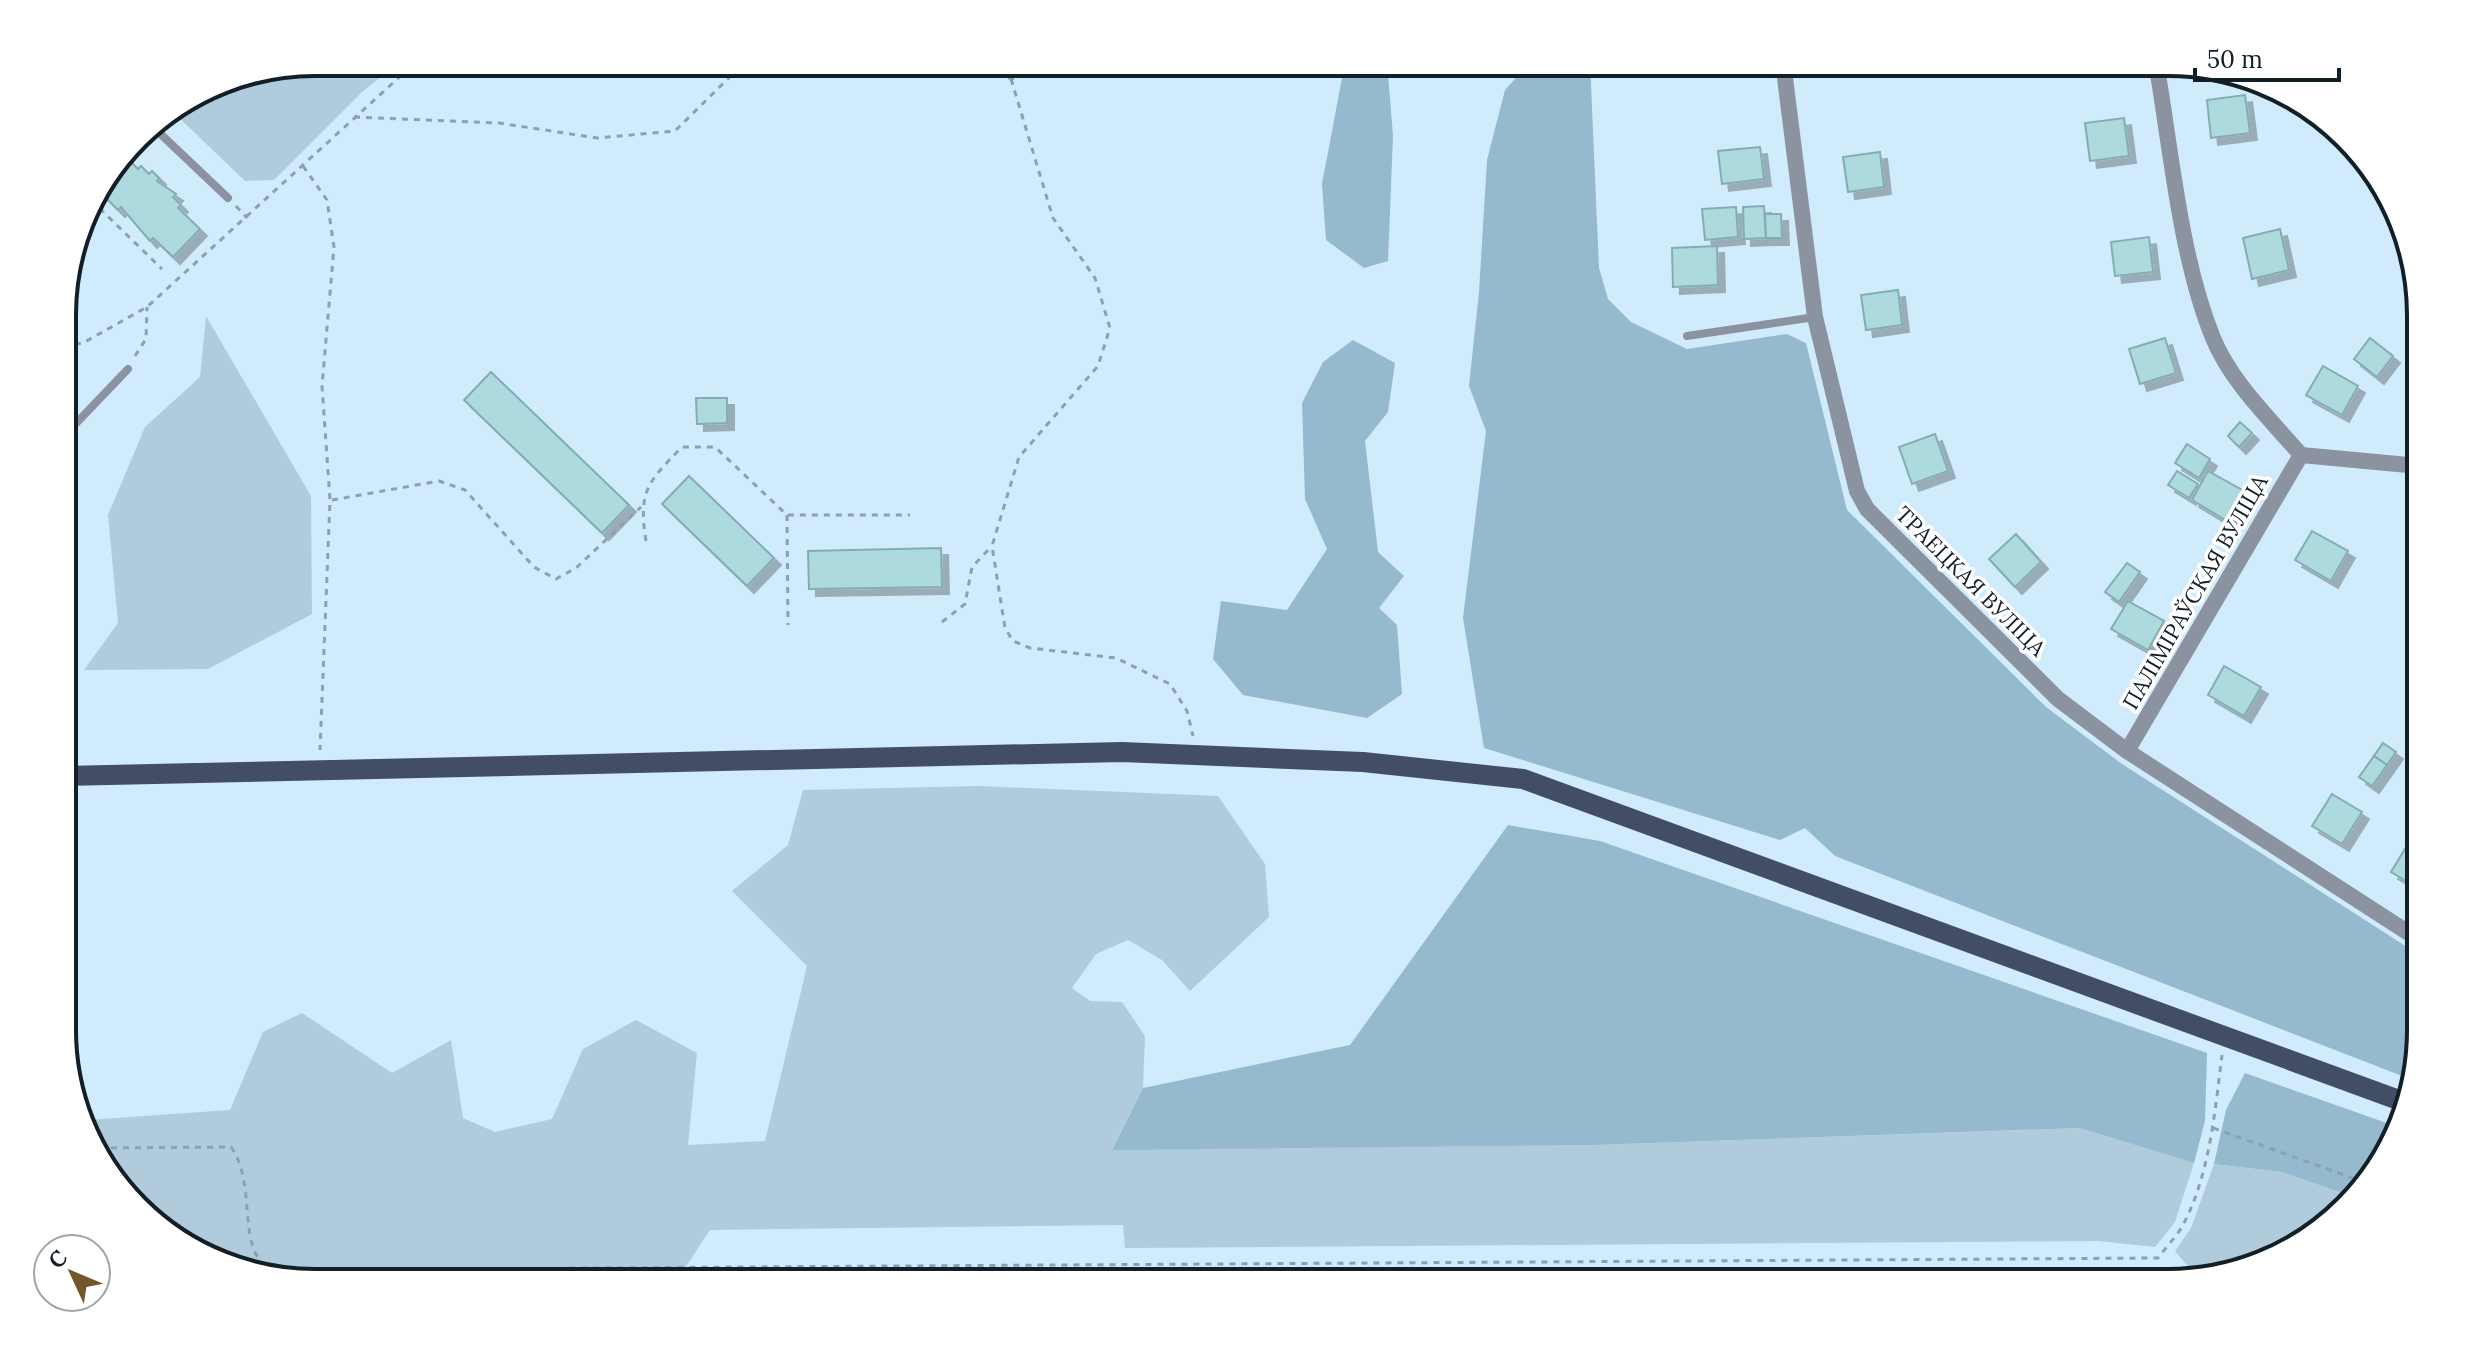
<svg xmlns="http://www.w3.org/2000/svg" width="2483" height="1345" font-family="Lora,serif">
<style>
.green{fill:#b0ccdc}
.forest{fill:#95b9cd}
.building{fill:#acdade;stroke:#84adb1;stroke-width:2;filter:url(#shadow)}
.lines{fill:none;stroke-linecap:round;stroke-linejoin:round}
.path{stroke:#8ca1ae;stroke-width:3;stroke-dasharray:6 6;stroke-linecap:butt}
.lane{stroke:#8b92a0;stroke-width:8}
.street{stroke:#8b92a0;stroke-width:16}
.primary{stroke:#434e65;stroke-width:20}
.labels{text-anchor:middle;stroke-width:7;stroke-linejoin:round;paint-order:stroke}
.street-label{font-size:22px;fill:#131f26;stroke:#fff}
.rim{fill:none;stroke:#131f26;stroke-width:4}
</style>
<defs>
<filter id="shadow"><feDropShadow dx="7" dy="7" stdDeviation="0" flood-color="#0004"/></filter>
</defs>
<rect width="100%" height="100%" fill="#d0ebfb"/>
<g class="green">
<polygon points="315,62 400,62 362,92 274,180 245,181 171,110 218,81"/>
<polygon points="206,316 311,496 312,614 208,669 84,670 118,623 108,515 145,427 200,377"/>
<polygon points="978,786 1218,796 1265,864 1269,917 1190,991 1162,960 1128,940 1096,954 1072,988 1090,1001 1122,1002 1145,1036 1143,1088 1112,1149 1594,1145 2081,1128 2194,1163 2175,1222 2155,1247 2098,1241 1125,1248 1123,1225 710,1230 679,1277 315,1283 249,1268 243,1261 202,1257 114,1184 87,1120 230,1110 263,1032 302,1013 392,1073 451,1040 463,1118 495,1132 552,1119 583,1049 636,1020 697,1053 688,1145 765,1141 807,966 732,891 788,845 803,790"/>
<polygon points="2214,1164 2282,1172 2348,1195 2308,1241 2198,1278 2175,1251 2191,1228"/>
</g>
<g class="forest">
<polygon points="1345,62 1370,62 1388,74 1393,136 1388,261 1364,268 1326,240 1322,184"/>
<polygon points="1530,62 1590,62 1599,268 1608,299 1631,322 1687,349 1787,334 1806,343 1847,510 2046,707 2122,764 2421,956 2421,1031 2410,1079 1835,856 1805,828 1780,840 1484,748 1463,618 1486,431 1469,386 1479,292 1487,160 1505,90"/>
<polygon points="1353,340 1395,363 1388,412 1365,441 1378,552 1404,576 1379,608 1397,625 1402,694 1367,718 1243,695 1213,659 1221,601 1287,610 1327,549 1305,499 1302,403 1323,362"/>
<polygon points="1508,825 1600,841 2207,1053 2205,1121 2194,1163 2080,1128 1594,1145 1112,1150 1143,1088 1350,1045"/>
<polygon points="2245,1073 2398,1127 2395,1143 2348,1195 2282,1172 2214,1164 2226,1110"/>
</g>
<g class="building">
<polygon points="2245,95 2250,133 2211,138 2207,100"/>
<polygon points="2124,118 2129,156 2090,161 2085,123"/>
<polygon points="1760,147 1764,179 1722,184 1718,151"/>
<polygon points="1880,152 1884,187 1848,192 1843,157"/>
<polygon points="124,155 138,169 141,166 149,174 152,171 159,178 157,181 176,194 173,197 181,205 178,208 200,229 173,257 153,238 150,241 121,207 118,210 105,197 108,194 100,187"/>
<polygon points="1764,206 1766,238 1744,239 1743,207"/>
<polygon points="1736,207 1738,237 1705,240 1702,209"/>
<polygon points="1765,214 1781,214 1782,238 1766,238"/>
<polygon points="2280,229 2289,270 2252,279 2243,238"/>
<polygon points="2149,237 2153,272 2115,276 2111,242"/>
<polygon points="1717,246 1718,285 1673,287 1672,248"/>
<polygon points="1898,290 1902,325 1866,330 1861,295"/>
<polygon points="2165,338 2176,373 2140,384 2129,349"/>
<polygon points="2370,338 2393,356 2377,377 2354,359"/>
<polygon points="2323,366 2358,386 2342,415 2306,395"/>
<polygon points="491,372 629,505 602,533 464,400"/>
<polygon points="696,398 727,398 727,423 697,424"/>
<polygon points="2240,422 2252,433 2239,447 2228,436"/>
<polygon points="1935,434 1948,471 1912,484 1899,447"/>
<polygon points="2187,444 2210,459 2199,478 2175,463"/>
<polygon points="2177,471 2198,484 2189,498 2168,485"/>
<polygon points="2208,471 2244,491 2227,521 2192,500"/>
<polygon points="689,476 774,558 747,586 662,504"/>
<polygon points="2312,531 2348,551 2331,581 2295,560"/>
<polygon points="2016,534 2041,562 2015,587 1989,559"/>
<polygon points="941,548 942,587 809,589 808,551"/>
<polygon points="2127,563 2140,572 2119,602 2105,592"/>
<polygon points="2128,601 2164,621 2148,650 2111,629"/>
<polygon points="2224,666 2261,687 2244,716 2208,695"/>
<polygon points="2383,743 2396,752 2387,765 2374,756"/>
<polygon points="2374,756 2387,765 2372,786 2359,777"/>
<polygon points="2332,794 2362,812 2342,844 2312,826"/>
<polygon points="2411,839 2420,845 2421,890 2391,872"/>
</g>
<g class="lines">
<g class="path">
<polyline points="976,62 1011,79 1076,62"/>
<polyline points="1011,79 1053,218 1095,278 1110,328 1098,366 1019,457 992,546 1005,628 1013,641 1030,648 1116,658 1170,684 1187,711 1193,736"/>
<polyline points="354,117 499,123 597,138 675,131 745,62"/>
<polyline points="303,166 327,200 334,247 322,386 330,500 320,750"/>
<polyline points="91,200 162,269"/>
<polyline points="236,206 247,218"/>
<polyline points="63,346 83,343 147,307 416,62"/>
<polyline points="135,356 146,339 147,307"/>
<polyline points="63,394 76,406"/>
<polyline points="332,500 439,481 465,490 534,567 556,579 576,568 641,507"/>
<polyline points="787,515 788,625"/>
<path d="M 646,541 C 638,490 648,482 682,447 L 715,447 L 787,515 L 910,515"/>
<polyline points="942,622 965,604 972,567 992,546"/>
<polyline points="2213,1128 2361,1181"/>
<path d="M 99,1148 L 231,1147 C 258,1185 235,1248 270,1270 L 2158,1258 C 2166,1247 2178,1235 2184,1223 C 2210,1173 2215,1110 2222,1055"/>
</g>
<g class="lane">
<polyline points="150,124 228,198"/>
<polyline points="1687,336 1815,317"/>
<polyline points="63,437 128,369"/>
</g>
<g class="street">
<polyline points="1783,62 1815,317 1857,491 1867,509 2058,699 2127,751 2421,941"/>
<polyline points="2301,455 2419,466"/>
<path d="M 2127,751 L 2301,455 C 2270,419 2231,382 2213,338 C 2180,257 2171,149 2156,62"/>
</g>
<polyline class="primary" points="64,776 1122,752 1363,762 1523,779 2404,1102"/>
</g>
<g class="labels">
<g class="street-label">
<text transform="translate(1971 581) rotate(45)" y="8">ТРАЕЦКАЯ ВУЛІЦА</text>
<text transform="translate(2195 592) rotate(-60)" y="8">ПАЛІМІРАЎСКАЯ ВУЛІЦА</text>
</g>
</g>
<path d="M0 0H2483V1345H0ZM315 76H2168A239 239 0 0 1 2407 315V1030A239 239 0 0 1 2168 1269H315A239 239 0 0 1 76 1030V315A239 239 0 0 1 315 76Z" fill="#fff" fill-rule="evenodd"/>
<path class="rim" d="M315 76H2168A239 239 0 0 1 2407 315V1030A239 239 0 0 1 2168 1269H315A239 239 0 0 1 76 1030V315A239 239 0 0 1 315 76Z"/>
<g transform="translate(72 1273) rotate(314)"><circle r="38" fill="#ffffff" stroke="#a1a5a8" stroke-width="2"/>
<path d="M0-6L14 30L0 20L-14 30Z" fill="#715729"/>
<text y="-12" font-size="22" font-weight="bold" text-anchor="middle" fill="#131f26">С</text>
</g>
<path d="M2195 68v12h144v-12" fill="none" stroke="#131f26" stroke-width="4"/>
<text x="2207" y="68" font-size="24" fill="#131f26" stroke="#ffffff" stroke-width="6" paint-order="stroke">50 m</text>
</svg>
